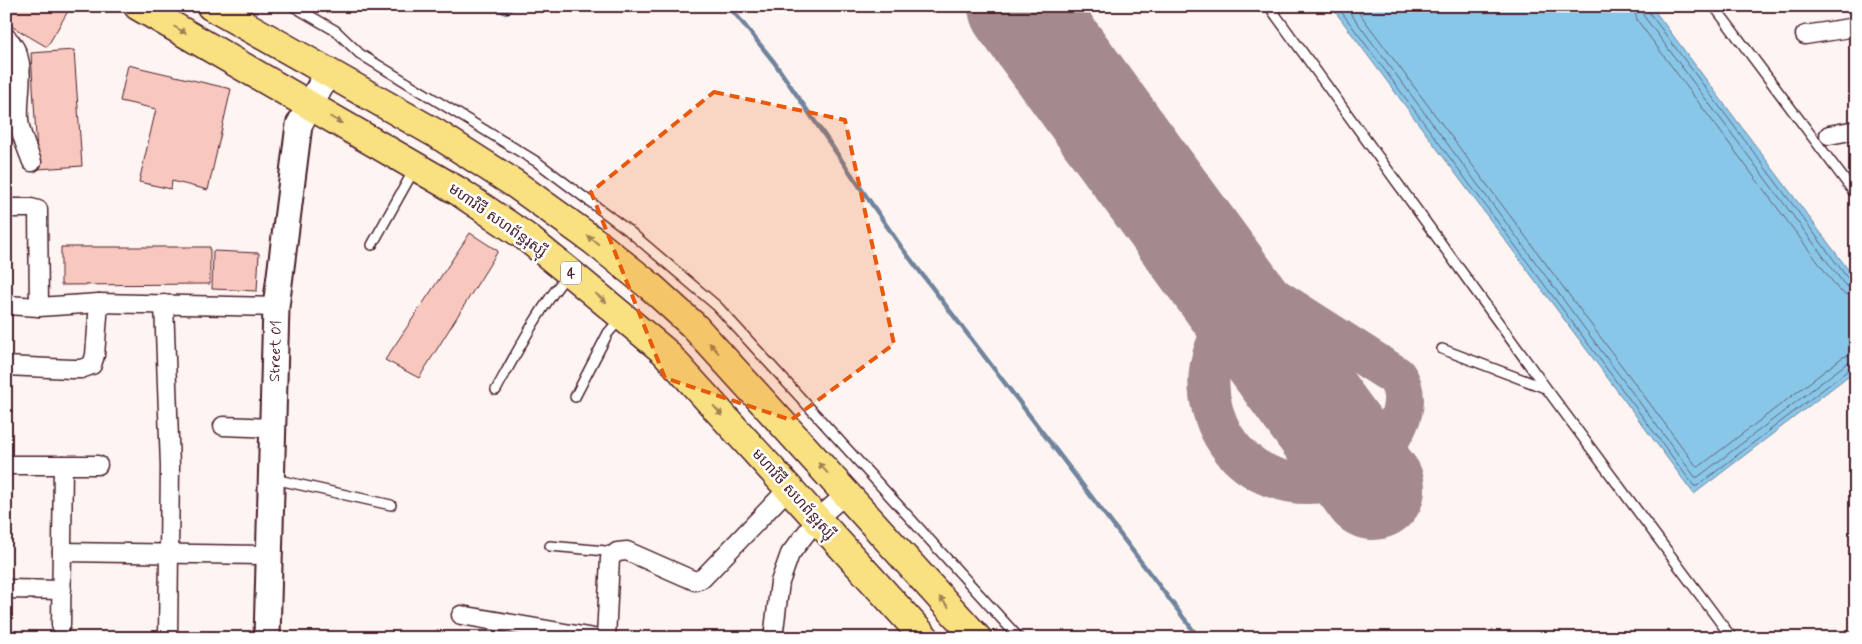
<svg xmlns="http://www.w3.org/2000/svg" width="1862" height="644" font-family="Mynerve,'Noto Sans Khmer',sans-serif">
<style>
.water{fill:#89c7e9;stroke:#70849d}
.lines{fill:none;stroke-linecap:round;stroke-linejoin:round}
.shore{stroke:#636277;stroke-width:1}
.stream{stroke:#70849d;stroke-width:4.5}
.taxiway{stroke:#a48a8e;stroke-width:41}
.runway{stroke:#a48a8e;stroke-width:104}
.building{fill:#f8c8bf;stroke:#4a1f2b}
.lane-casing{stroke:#4a1f2b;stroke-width:12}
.street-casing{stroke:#4a1f2b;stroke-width:21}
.secondary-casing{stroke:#4a1f2b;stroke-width:29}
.highway-casing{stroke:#4a1f2b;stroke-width:31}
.lane{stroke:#fff;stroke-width:9}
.street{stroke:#fff;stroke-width:18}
.secondary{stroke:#fff;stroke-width:25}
.highway{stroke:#f9e181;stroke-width:28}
.oneway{fill:#a28056}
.marked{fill:#e8590c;fill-opacity:0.2;stroke:#e8590c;stroke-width:4;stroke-dasharray:10 6;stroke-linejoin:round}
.labels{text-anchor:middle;stroke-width:5;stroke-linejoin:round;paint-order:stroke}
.shield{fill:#fff;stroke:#80626b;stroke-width:1}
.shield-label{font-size:14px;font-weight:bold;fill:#4a1f2b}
.street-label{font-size:15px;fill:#4a1f2b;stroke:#fff}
</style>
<rect width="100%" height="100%" fill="#fef4f2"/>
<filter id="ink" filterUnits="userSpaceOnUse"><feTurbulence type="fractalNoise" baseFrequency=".02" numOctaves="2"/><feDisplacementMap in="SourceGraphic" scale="10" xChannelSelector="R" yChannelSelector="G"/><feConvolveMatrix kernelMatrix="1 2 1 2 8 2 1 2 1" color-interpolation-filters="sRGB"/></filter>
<g filter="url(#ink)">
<polygon class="water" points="1331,6 1651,6 1856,280 1856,370 1694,494"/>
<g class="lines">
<g class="shore">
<polyline points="1337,6 1694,486 1697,486 1851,368 1856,367"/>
<polyline points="1345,6 1695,477 1698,477 1847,363 1856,361"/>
<polyline points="1354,6 1697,467 1700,466 1843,357 1856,353"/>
<polyline points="1633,6 1637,20 1838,289 1845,294 1856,296"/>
<polyline points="1641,6 1643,15 1844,284 1850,288 1856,289"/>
<polyline points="1647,6 1648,11 1849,280 1856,283"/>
</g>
<g class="stream">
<polyline points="494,6 506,13 513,6"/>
<polyline points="729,6 774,62 902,248 1199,638"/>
</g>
<path class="taxiway" d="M 1192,241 L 1254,285 L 1396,376 C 1421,410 1378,463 1345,476 C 1309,491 1267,483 1239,456 C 1214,431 1203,392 1212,358 C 1215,344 1224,333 1222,318 C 1220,297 1209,276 1203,256"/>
<polyline class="runway" points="1020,6 1373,488"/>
</g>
<g class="building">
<polygon points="6,6 71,6 47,47 6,23"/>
<polygon points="74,50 82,166 38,169 31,53"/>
<polygon points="128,65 231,89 208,190 172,181 171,189 139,182 156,109 120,101"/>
<polygon points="470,233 498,251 419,378 385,360"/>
<polygon points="61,247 210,247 210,284 61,285"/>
<polygon points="213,251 259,253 257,291 212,289"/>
</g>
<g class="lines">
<g class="lane-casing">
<g id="lane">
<polyline points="293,6 336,31 360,54 537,162 629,231 717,306 1019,638"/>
<polyline points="1269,6 1546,388 1732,638"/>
<polyline points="1714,6 1856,195"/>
<polyline points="372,245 415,168"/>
<polyline points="1442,349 1545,388"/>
<path d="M 496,390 C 518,350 539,309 568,274"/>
<polyline points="575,397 608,333 621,318"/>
<polyline points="274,479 391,505"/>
<polyline points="550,546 617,552"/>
</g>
</g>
<g class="street-casing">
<g id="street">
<polyline points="1805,35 1856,27"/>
<path d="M 6,37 C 30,59 17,89 19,118 C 19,132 27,148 32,162"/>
<polyline points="1829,135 1856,130"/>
<polyline points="6,208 31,208 38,210 39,307"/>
<polyline points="164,304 170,466 168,638"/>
<polyline points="6,305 39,307 99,303 276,307"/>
<polyline points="6,366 71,369 81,369 92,365 95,355 99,303"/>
<polyline points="223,426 273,428"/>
<polyline points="6,465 98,465"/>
<polyline points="62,552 269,555"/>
<polyline points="6,589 62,590"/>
<polyline points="461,615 594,638"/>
<polyline points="61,625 63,465"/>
<polyline points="606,638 610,558 617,552 627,551 695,581 703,578 788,489"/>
<polyline points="773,638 780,582 790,554 817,519 846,494"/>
</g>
</g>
<g class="secondary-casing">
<polyline id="secondary" points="267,638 276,307 299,125 328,72"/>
</g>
<g class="highway-casing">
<g id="highway">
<polyline points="138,6 458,191 526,237 569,272 664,351 925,638"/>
<polyline points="211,6 437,134 515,184 594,241 650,286 693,325 977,638"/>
</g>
</g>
<use href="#lane" class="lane"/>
<use href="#street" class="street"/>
<use href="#secondary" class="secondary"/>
<use href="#highway" class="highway"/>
</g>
<defs><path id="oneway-solid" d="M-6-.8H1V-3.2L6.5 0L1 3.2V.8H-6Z" transform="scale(1.25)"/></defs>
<g class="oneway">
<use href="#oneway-solid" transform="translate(180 30) rotate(30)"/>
<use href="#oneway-solid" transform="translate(336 120) rotate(30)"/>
<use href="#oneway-solid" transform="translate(593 240) rotate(-142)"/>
<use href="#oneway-solid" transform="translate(601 298) rotate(40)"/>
<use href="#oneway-solid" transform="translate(714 348) rotate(-132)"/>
<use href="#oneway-solid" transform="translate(718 411) rotate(48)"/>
<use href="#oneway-solid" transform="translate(823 468) rotate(-132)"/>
<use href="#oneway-solid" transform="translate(944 602) rotate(-132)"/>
</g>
</g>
<path class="marked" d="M 714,92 L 845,120 L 894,344 L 791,420 L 665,378 L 591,192 Z"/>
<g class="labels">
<rect class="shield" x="561" y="261.5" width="20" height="23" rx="4"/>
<g class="shield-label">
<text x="571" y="278">4</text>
</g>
<g class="street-label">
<text transform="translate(498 220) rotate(35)" y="5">មហាវិថី សហព័ន្ធរុស្ស៊ី</text>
<text transform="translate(275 351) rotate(-88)" y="5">Street 01</text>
<text transform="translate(794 494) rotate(48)" y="5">មហាវិថី សហព័ន្ធរុស្ស៊ី</text>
</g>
</g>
<rect width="1862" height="644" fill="none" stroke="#fff" stroke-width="25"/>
<rect x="12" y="12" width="1837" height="619" fill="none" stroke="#4a1f2b" stroke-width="2" filter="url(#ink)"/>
</svg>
